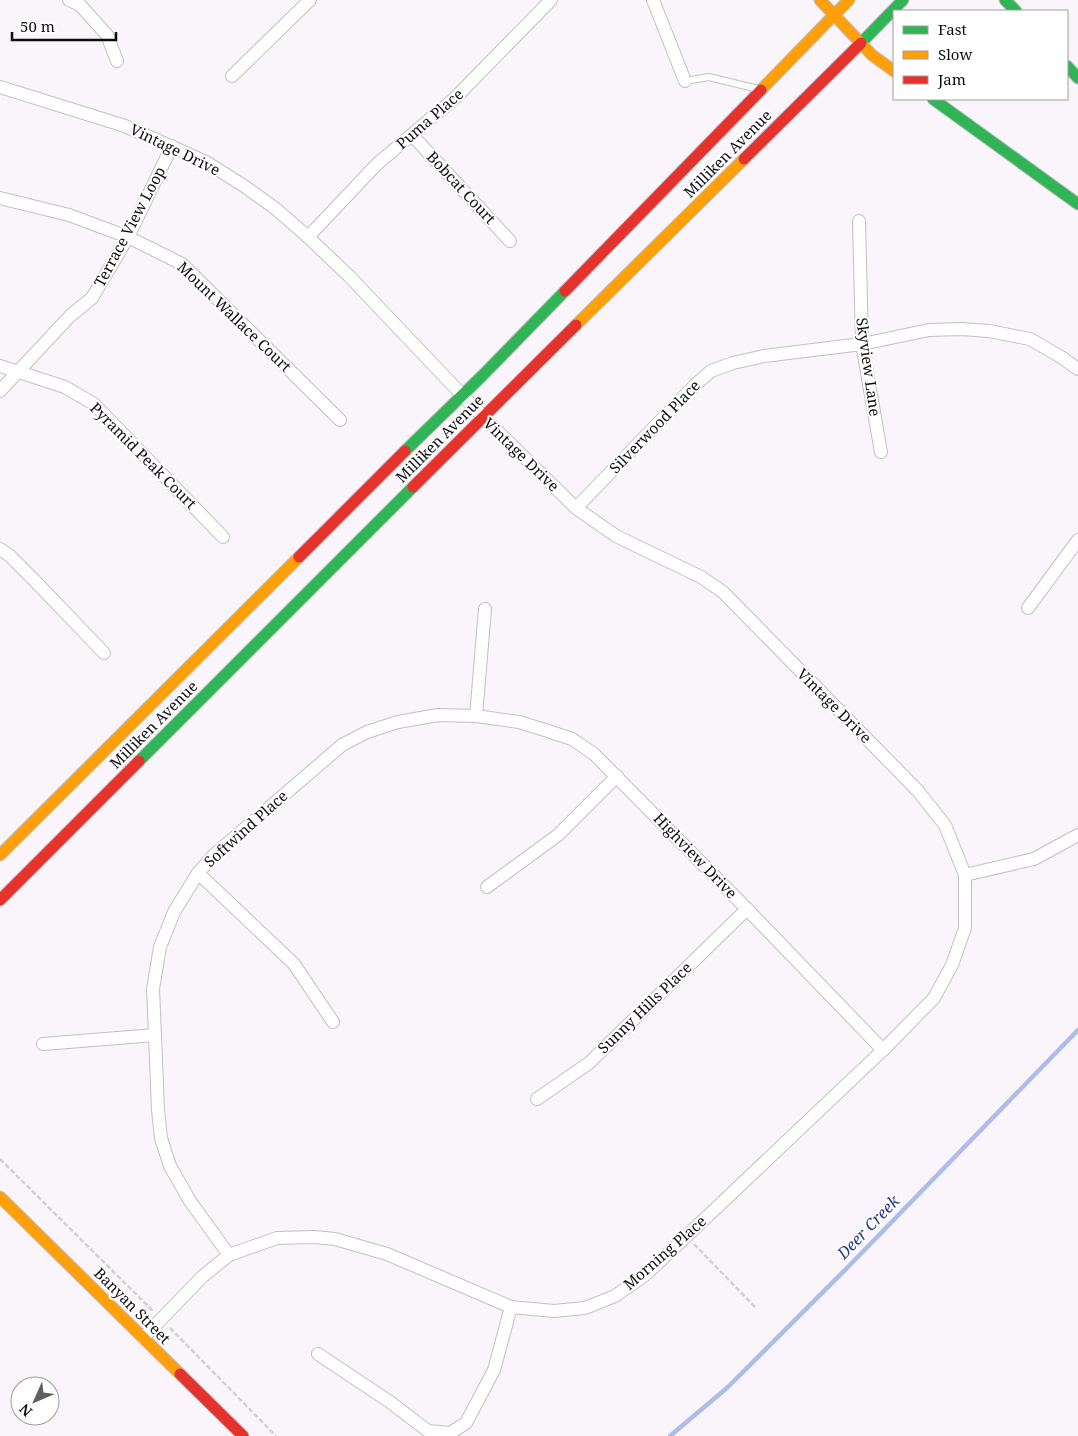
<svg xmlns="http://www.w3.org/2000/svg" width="1078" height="1436" font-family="'Noto Serif',serif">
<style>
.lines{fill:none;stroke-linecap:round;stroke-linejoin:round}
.stream{stroke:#aebcea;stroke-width:4.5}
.lane-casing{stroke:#c3c0c4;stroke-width:8}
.street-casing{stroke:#c3c0c4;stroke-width:14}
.fast-casing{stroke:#c3c0c4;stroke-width:13}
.slow-casing{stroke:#c3c0c4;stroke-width:13}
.jam-casing{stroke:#c3c0c4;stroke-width:13}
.path{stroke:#d2d0d2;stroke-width:2.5;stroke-dasharray:5 2.5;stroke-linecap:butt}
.lane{stroke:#fefefe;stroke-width:6}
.street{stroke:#fefefe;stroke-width:12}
.fast{stroke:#30b455;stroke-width:11}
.slow{stroke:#ff9f0a;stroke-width:11}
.jam{stroke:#e5322d;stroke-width:11}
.labels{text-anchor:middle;stroke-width:4;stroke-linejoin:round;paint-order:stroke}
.street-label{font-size:15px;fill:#0f0c10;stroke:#fff}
.water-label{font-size:16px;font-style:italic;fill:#263a83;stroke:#fff}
</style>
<rect width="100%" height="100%" fill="#faf5fb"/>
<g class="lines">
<polyline class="stream" points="670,1436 728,1387 848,1267 1078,1030"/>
<g class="lane-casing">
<polyline id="lane" points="685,81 709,77 758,89"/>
</g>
<g class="street-casing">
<g id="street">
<polyline points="69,0 80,5 107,35 117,61"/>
<polyline points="653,0 685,81"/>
<polyline points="232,76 310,0"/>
<polyline points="0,87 125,126 206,162 244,186 276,209 308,237 349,276 483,417 576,508 616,536 701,577 723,592 918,791 945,825 965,875 965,928 952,965 934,998 883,1050 674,1248 645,1275 615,1296 585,1308 554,1311 511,1307 387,1254 335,1239 314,1237 277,1238 229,1255 202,1277 143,1338"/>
<polyline points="412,135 510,241"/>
<polyline points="0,198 69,215 128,237 182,264 340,420"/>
<polyline points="859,221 862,344 881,452"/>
<polyline points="308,237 377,164 455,98 551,0"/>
<polyline points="0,366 65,387 94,404 223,537"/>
<polyline points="0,391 70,316 92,298 128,237 172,146"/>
<polyline points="576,508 694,386 711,371 733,363 764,356 862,344 929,330 961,329 989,331 1030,339 1061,357 1078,369"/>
<polyline points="0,549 10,556 35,581 104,653"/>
<polyline points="1028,608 1078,540"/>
<polyline points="476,716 485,609"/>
<polyline points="198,873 294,964 333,1022"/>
<polyline points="965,875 1034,859 1078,835"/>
<polyline points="487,887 558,835 617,776"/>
<polyline points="43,1044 155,1035"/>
<polyline points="537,1099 589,1063 747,909"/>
<polyline points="229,1255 190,1201 170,1166 161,1138 158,1110 155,1035 153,989 160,947 174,912 198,873 214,855 342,745 367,732 398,722 438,715 476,716 519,722 548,731 572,739 594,754 747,909 883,1050"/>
<polyline points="318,1354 390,1402 428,1431 450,1433 466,1423 494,1370 511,1307"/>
</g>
</g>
<g class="fast-casing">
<g id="fast">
<polyline points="1005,0 1016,11"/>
<polyline points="861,43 903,0"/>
<polyline points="1067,66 1078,78"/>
<polyline points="933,99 1078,204"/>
<polyline points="405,451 482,376 565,291"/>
<polyline points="139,761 413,487"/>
</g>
</g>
<g class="slow-casing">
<g id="slow">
<polyline points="820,0 872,55 894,71"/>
<polyline points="833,16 849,0"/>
<polyline points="761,90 833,16"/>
<polyline points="576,325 744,159"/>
<polyline points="0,855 299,557"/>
<polyline points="0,1197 180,1374"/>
</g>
</g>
<g class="jam-casing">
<g id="jam">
<polyline points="744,159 861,43"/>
<polyline points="565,291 761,90"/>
<polyline points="413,487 576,325"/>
<polyline points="299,557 405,451"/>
<polyline points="0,900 139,761"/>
<polyline points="180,1374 243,1436"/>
</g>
</g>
<g class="path">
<polyline points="0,1159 153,1311"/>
<polyline points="694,1244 756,1308"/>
<polyline points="170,1328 276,1436"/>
</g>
<use href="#lane" class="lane"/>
<use href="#street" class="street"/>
<use href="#fast" class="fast"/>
<use href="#slow" class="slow"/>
<use href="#jam" class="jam"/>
</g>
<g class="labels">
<g class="street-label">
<text transform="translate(430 119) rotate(-41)" y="5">Puma Place</text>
<text transform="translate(175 150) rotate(26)" y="5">Vintage Drive</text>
<text transform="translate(728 154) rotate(-45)" y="5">Milliken Avenue</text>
<text transform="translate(461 188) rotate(47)" y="5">Bobcat Court</text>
<text transform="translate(130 227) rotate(-62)" y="5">Terrace View Loop</text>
<text transform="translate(234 317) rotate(44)" y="5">Mount Wallace Court</text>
<text transform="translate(868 367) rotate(82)" y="5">Skyview Lane</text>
<text transform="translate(655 427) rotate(-46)" y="5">Silverwood Place</text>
<text transform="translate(440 439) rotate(-45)" y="5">Milliken Avenue</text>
<text transform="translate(521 455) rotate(44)" y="5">Vintage Drive</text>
<text transform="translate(143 456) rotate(45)" y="5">Pyramid Peak Court</text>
<text transform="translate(834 706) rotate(45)" y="5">Vintage Drive</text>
<text transform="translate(154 725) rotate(-45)" y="5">Milliken Avenue</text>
<text transform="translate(246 829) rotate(-42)" y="5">Softwind Place</text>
<text transform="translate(695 856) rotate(46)" y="5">Highview Drive</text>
<text transform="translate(645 1008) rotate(-44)" y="5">Sunny Hills Place</text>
<text transform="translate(665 1253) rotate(-41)" y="5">Morning Place</text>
<text transform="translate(132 1306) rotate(45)" y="5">Banyan Street</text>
</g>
<g class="water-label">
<text transform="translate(868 1227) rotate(-46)" y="6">Deer Creek</text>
</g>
</g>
<rect x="893" y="10" width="175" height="90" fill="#ffffff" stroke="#9f9e9f"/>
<rect x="903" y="26" width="25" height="8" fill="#30b455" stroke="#9f9e9f"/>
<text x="938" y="35" font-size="15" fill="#0f0c10">Fast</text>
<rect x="903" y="51" width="25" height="8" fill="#ff9f0a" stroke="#9f9e9f"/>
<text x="938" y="60" font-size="15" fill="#0f0c10">Slow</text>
<rect x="903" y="76" width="25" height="8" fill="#e5322d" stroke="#9f9e9f"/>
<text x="938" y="85" font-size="15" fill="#0f0c10">Jam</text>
<g transform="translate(35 1401) rotate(225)"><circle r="24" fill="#ffffff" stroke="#9f9e9f"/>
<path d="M0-4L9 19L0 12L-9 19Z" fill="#615e62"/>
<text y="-8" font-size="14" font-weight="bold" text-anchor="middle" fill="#0f0c10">N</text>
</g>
<path d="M12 32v8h104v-8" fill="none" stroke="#0f0c10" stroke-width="2.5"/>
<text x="20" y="32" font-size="15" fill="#0f0c10" stroke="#ffffff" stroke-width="4" paint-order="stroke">50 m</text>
</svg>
